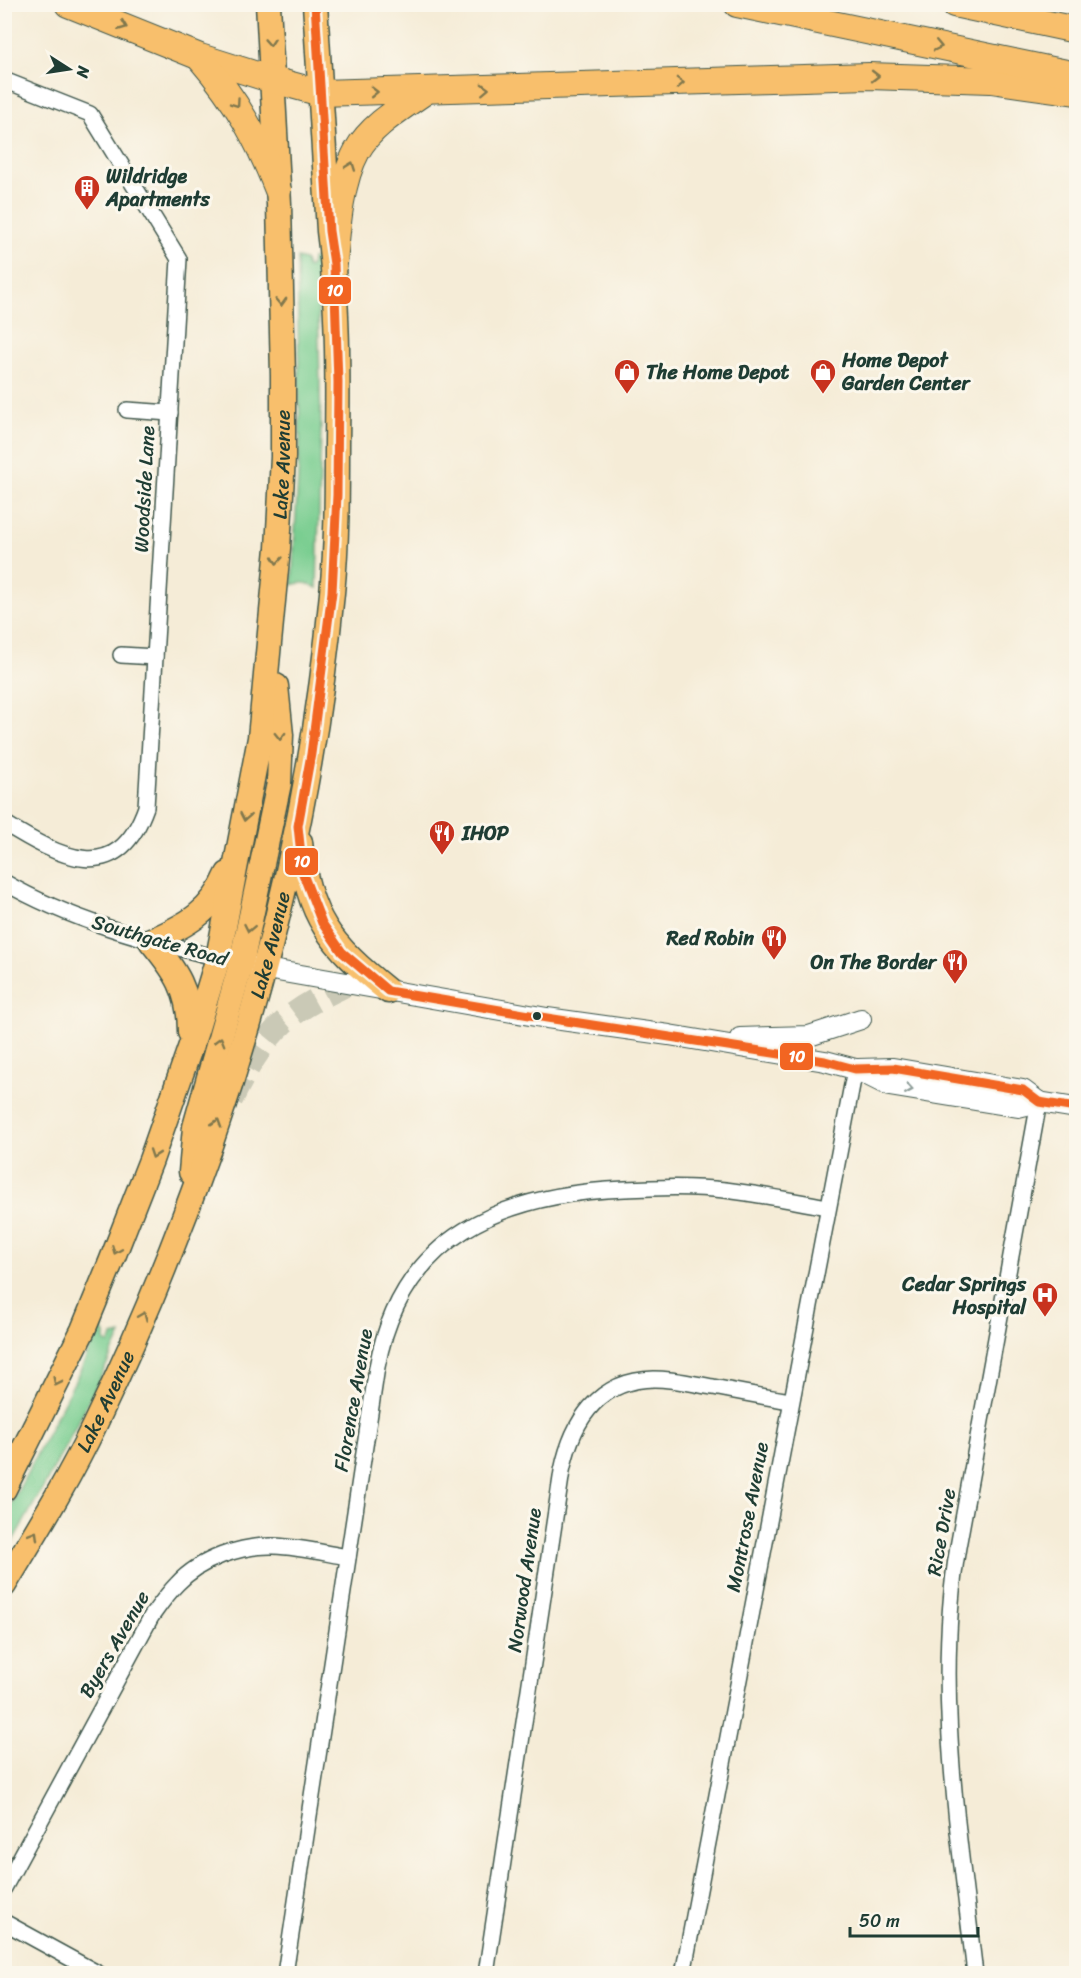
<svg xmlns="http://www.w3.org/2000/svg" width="1081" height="1978" font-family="Sriracha,sans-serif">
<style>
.green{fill:#7ace91;stroke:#4c8662;stroke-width:1.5}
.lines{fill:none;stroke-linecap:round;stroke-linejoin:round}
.primary-tunnel{stroke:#cac9b6;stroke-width:24;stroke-dasharray:24 12;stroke-linecap:butt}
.minor-casing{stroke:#3f574c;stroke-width:18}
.tertiary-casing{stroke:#3f574c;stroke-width:22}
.primary-casing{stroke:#3f574c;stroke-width:27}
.trunk-casing{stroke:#3f574c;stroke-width:28}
.minor{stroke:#fff;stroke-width:15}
.tertiary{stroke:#fff;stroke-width:20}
.primary{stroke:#f8bf6c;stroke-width:24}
.trunk{stroke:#f8bf6c;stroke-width:26}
.bus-1-casing{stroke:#fbf7ec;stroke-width:14}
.bus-1{stroke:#f26522;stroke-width:9}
.oneway{stroke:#81784d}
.oneway2{stroke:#8f9e9a}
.bus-dot{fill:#1f3d34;stroke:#fbf7ec;stroke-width:2}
.labels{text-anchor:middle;stroke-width:6;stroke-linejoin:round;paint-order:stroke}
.poi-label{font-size:20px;font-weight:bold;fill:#1f3d34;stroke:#fbf7ec;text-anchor:start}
.street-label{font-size:20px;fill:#1f3d34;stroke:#fbf7ec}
.line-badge{stroke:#fbf7ec;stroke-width:2}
.badge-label{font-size:16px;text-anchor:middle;font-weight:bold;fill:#fff}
</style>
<rect width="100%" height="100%" fill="#fbf7ec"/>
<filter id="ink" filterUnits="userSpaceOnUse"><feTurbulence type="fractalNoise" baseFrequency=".0167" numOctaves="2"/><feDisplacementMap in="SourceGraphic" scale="12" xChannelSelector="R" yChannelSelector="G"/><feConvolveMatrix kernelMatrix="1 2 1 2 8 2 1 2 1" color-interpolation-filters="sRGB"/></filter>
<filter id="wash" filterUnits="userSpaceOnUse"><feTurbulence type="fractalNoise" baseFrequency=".008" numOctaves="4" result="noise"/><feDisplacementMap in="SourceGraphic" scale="24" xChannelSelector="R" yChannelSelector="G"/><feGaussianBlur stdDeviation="1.35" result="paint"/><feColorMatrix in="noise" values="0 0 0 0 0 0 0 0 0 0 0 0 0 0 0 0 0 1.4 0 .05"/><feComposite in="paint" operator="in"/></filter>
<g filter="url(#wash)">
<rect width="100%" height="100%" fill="#f5ecd7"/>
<g class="green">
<path d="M 297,258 L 305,260 L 307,268 L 311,266 L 312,259 L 317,258 L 321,429 L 317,588 C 308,583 301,581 292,585 L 300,442 Z"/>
<path d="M 100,1325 L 105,1334 L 105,1342 L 109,1343 L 113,1336 L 121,1334 C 86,1410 47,1483 5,1554 L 5,1516 L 82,1367 Z"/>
</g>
</g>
<g filter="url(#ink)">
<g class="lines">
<path class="primary-tunnel" d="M 231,1100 C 245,1071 264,1037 290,1017 C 307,1003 328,994 347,984"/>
<g class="minor-casing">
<g id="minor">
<path d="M 4,80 L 90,114 L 179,259 L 146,807 C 117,889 59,857 4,823"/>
<polyline points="127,410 170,413"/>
<polyline points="121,655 155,657"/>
<path d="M 4,882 C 69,920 145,940 218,958"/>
<path d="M 4,1888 L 151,1617 C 159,1606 167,1594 177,1584 C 200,1559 241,1545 274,1546 C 299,1547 324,1553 348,1557"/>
<polyline points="4,1922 99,1974"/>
<path d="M 285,1974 L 377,1367 C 401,1235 503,1194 625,1189 C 659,1187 692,1186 725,1190 C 759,1194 794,1201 828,1207"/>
<path d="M 486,1974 L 562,1471 C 572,1422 598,1380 654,1379 C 674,1379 694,1384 713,1387 C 739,1392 765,1397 790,1401"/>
<polyline points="683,1974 855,1069"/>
<path d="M 975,1974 C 959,1835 934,1686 958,1547 L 1039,1102"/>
</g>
</g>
<g class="tertiary-casing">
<g id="tertiary">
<polyline points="249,966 547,1018 669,1035 825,1061 855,1069 889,1086 1018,1107 1039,1102 1076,1108"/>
<polyline points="740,1038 809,1036 861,1019"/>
<polyline points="858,1069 893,1068 1023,1090 1039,1102"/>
</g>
</g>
<g class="primary-casing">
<g id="primary">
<path d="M 300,842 C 308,918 330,944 388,991"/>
<path d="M 190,1032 C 190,991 176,971 151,941 C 187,925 212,912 228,874"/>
<polyline points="191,1172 195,1127 241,964 279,783 281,735 276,686"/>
<path id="s1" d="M 4,1489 L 83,1330 L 111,1262 L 151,1160 L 196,1031 L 218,958 L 260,738 L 278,548 L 283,457 L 283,376 L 279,204 L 268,4"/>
<path id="s2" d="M 4,1585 C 36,1532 69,1479 95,1424 C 220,1164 305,881 332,593 C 337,544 337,494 337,444 C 338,373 338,301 329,231 L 315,4"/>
</g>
</g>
<g class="trunk-casing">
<g id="trunk">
<polyline points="68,4 200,57 273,80 321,93 869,76 991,80 1076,92"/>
<polyline points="737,4 1076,75"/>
<polyline points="954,4 1076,30"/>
<path d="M 200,58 C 237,101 257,137 278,190"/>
<path d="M 334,264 C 337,229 340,182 357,151 C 371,125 403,107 427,90"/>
</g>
</g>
<use href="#minor" class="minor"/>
<use href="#tertiary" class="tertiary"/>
<use href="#primary" class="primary"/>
<use href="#trunk" class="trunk"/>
<g class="bus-1-casing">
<polyline id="bus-1" points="315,4 329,231 334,264 338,382 337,495 332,592 311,754 298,826 303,874 322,923 342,952 388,991 547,1018 825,1061 855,1069 893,1068 1023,1090 1039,1102 1076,1108"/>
</g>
<use href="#bus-1" class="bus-1"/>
</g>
<defs><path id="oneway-chevron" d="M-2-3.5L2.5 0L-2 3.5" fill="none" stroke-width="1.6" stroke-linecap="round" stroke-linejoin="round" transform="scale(1.5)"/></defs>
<g class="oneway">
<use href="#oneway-chevron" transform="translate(123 26) rotate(22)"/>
<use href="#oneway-chevron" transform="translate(270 42) rotate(86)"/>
<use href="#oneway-chevron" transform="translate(938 46) rotate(12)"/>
<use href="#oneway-chevron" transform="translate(875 76)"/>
<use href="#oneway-chevron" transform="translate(680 83) rotate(-2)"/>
<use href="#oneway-chevron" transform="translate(485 89) rotate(-2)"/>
<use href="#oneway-chevron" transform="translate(374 92) rotate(-1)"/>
<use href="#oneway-chevron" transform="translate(236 103) rotate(55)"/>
<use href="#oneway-chevron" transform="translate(351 166) rotate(-70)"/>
<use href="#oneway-chevron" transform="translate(281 302) rotate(88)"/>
<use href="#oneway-chevron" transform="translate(277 560) rotate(95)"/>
<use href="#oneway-chevron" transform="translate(280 736) rotate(89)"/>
<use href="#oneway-chevron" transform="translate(245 817) rotate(101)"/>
<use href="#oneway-chevron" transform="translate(249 928) rotate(101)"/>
<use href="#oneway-chevron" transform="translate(220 1041) rotate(-74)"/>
<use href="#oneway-chevron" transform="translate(217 1123) rotate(-72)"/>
<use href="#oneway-chevron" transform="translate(154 1154) rotate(109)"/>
<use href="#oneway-chevron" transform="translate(116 1250) rotate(112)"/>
<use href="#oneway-chevron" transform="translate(143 1316) rotate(-68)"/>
<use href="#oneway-chevron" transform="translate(57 1382) rotate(116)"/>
<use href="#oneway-chevron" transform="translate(34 1535) rotate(-60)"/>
</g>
<use class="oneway2" href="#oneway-chevron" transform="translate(909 1089) rotate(9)"/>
</g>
<defs>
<g id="building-pin" transform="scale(1.35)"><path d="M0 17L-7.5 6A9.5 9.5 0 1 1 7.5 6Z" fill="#c8321e" stroke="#fbf7ec"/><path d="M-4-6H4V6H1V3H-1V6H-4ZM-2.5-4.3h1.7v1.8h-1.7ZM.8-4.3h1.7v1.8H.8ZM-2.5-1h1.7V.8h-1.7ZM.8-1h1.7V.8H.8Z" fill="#fff"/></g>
<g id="shop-pin" transform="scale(1.35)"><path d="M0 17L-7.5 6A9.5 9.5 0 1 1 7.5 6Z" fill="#c8321e" stroke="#fbf7ec"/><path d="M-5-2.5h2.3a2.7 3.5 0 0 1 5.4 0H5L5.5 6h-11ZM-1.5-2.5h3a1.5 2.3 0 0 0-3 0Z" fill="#fff"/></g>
<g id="restaurant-pin" transform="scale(1.35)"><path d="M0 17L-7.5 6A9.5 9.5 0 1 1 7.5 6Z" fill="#c8321e" stroke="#fbf7ec"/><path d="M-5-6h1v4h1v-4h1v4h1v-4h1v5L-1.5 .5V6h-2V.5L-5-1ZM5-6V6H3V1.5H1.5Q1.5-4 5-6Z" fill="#fff"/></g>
<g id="hospital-pin" transform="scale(1.35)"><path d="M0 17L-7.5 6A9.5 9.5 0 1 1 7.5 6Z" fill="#c8321e" stroke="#fbf7ec"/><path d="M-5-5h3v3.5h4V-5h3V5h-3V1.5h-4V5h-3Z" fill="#fff"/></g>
</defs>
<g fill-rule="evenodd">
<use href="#building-pin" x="87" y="188"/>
<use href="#shop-pin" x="627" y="372"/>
<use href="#shop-pin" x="823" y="372"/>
<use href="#restaurant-pin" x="442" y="833"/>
<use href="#restaurant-pin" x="774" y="938"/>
<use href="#restaurant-pin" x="955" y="962"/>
<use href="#hospital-pin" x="1045" y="1295"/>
</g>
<circle class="bus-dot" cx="537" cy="1016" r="5"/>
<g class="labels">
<g class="poi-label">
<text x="106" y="183">Wildridge<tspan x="106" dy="23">Apartments</tspan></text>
<text x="842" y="367">Home Depot<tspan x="842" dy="23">Garden Center</tspan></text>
<text x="646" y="379">The Home Depot</text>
<text x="462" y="840">IHOP</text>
<text x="754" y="945" text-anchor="end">Red Robin</text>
<text x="936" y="969" text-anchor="end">On The Border</text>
<text x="1026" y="1291" text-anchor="end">Cedar Springs<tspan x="1026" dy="23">Hospital</tspan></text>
</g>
<g class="street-label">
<text dy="7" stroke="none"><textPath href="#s1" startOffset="1072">Lake Avenue</textPath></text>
<text transform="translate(144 489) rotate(-87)" y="7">Woodside Lane</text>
<text transform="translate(160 940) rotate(16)" y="7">Southgate Road</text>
<text dy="7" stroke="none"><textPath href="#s2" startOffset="696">Lake Avenue</textPath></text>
<text transform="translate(353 1400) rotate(-80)" y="7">Florence Avenue</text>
<text dy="7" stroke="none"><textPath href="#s2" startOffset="210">Lake Avenue</textPath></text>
<text transform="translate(747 1517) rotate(-79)" y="7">Montrose Avenue</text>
<text transform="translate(941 1532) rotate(-80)" y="7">Rice Drive</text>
<text transform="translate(524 1580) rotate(-82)" y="7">Norwood Avenue</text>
<text transform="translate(114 1644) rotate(-60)" y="7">Byers Avenue</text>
</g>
</g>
<g class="line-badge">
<rect x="318" y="276" width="34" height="29" rx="6" fill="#f26522"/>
<rect x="284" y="847" width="35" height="29" rx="6" fill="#f26522"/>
<rect x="779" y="1042" width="35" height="29" rx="6" fill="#f26522"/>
</g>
<g class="badge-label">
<text x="335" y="296">10</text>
<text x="302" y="867">10</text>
<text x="797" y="1062">10</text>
</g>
<rect width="1081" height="1978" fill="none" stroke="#fbf7ec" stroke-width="24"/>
<g transform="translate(69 69) rotate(102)" stroke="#fbf7ec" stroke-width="4.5" paint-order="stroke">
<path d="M0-4.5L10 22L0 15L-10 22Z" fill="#1f3d34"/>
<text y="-9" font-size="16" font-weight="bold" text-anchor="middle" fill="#1f3d34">N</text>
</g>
<path d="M850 1927v9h128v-9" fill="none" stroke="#1f3d34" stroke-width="3"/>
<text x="859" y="1927" font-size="18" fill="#1f3d34" stroke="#fbf7ec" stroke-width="4.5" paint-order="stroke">50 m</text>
</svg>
